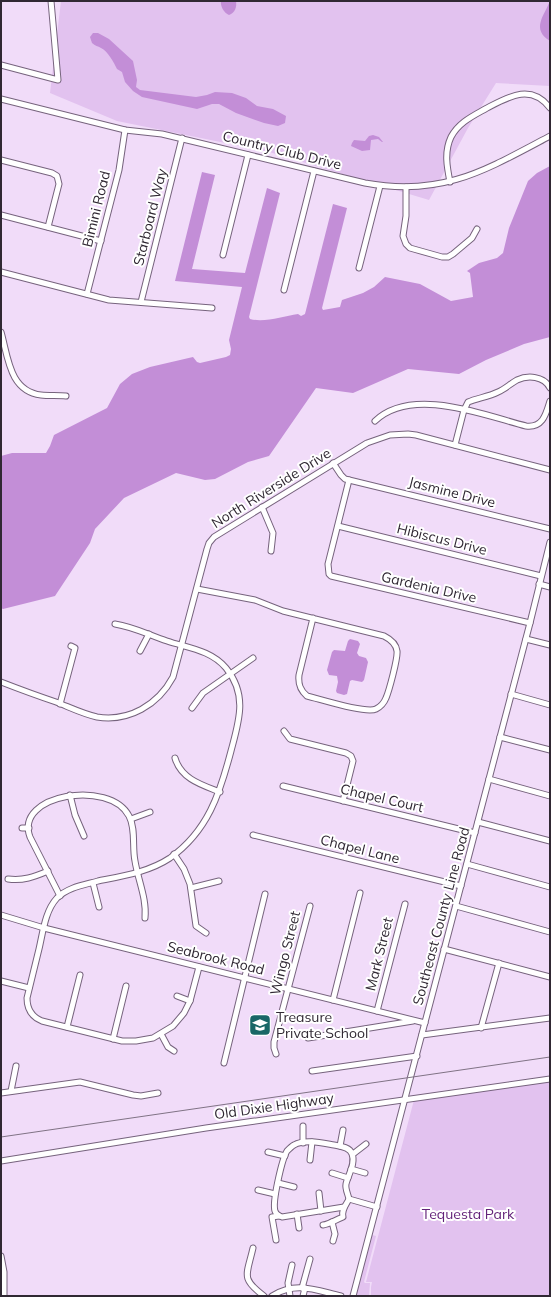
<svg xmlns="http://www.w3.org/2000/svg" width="551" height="1297" font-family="Mulish,sans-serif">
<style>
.green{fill:#e2c2ef}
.water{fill:#c38ed7}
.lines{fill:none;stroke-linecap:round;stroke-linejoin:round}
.minor-casing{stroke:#76637d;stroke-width:7}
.minor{stroke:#fff;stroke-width:5}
.rail{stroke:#807385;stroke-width:1}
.labels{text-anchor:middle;stroke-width:4;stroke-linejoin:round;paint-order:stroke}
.street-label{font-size:14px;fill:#302833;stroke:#fff}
.poi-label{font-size:14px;fill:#302833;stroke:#fff;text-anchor:start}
.park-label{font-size:14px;fill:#632279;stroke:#fff}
</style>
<rect width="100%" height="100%" fill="#f1dcf9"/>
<g class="green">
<polygon points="61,1 550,1 550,86 496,83 468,128 429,200 269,152 117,121 50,93"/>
<polygon points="550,1080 550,1296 371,1296 371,1287 372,1282 366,1282 414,1100"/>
<polygon points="372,1235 376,1236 364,1282 365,1283 370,1283 369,1296 356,1296"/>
</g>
<g class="water">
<path d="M 221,1 L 236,1 C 237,7 235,13 229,15 C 224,13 220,6 221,1 Z"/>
<path d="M 550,1 L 550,41 C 531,29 544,16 550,1 Z"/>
<path d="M 93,33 L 98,33 L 109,39 L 133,61 L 137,80 L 136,87 L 140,90 L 196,97 L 207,95 L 215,92 L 232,93 L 246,98 L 257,106 L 273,109 L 286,116 L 285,123 L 278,126 L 264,123 L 236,113 L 219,104 L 212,104 L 197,109 L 142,97 L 133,91 L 125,82 L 122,72 L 117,69 C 114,63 108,51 101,48 C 98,46 95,46 92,43 L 90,37 Z"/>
<polygon points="373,135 379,137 383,142 382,142 378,139 371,140 370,150 362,151 351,146 352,143 354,140 365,141 369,136"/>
<path d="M 550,166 L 550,337 L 524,344 L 486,360 L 459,374 L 408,369 L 353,393 L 316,388 L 269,456 L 248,462 L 215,479 L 205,480 L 176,473 L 124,498 L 95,529 L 90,543 L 55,596 L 3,609 L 1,608 L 1,456 L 12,453 L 46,453 L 50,446 L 54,435 L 107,408 L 120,384 L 132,374 L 150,367 L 193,357 L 197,362 L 200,363 L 226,357 L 230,355 L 231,349 L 229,340 L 242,287 L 175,281 L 202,172 L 215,175 L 192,269 L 245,273 L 267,188 L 280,193 L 249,317 L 250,319 C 265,323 283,316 298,314 L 301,316 L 305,314 L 333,204 L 347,208 L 322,308 L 323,310 L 340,307 L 342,300 L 363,293 L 374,287 L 385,277 L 420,284 L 451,301 L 473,297 L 470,273 L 467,271 L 479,263 L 497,258 L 503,253 L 509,228 L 528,181 L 537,173 Z"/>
<polygon points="350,639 358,641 360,644 357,653 359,656 366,658 368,662 364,680 362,682 352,680 350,681 347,694 344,695 337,693 336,691 338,682 337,676 329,675 327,670 332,652 334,650 345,651 348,641"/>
</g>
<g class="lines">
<g class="minor-casing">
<g id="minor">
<polyline points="1,65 58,80 51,1"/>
<path d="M 1,99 L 125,130 L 162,134 L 365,183 C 442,197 484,171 550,136"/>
<polyline points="1,160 52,173 57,176 59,184 48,227"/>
<path d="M 450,182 C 447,167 444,152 451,137 C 459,122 473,116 487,108 C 508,97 531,83 550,108"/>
<polyline points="406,187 406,216 403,236 406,244 410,248 442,257 448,257 453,254 472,238 477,229"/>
<polyline points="1,215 101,241"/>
<polyline points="223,255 248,155"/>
<polyline points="359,268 380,186"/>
<polyline points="1,272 109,300 212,308"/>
<polyline points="284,290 314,171"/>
<polyline points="87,294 119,170 125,130"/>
<polyline points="141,302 182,138"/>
<path d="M 1,332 C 8,356 9,391 41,395 C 49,396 58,395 66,396"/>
<path d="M 375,421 C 412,386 483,415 526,426 C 543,428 546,414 550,401"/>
<path d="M 455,445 L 464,410 L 468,402 C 477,398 488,397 498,392 C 505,389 510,384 517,380 C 528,375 544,376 550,388"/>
<polyline points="333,463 341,475 345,479 550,529"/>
<polyline points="349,480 328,564 329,574 331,576 530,623"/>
<polyline points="262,507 273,533 271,551"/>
<polyline points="338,526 541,576"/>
<polyline points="539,584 550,587"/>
<path d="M 197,589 L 255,600 L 283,611 L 384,636 C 390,639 396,643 397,651 C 398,658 389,691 386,698 C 384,703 380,707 376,709 C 366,714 320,699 307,696 C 300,690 298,684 299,675 L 313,618"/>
<path d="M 115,624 C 134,627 149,635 167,641 C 188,648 211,650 226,668 C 248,695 239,721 231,751 C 220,793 208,831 170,858 C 149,872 123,876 98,881 C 84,885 68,887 57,898 C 45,911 43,932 39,949 C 35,965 31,982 27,998 C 27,1010 32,1017 42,1021 L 122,1041 L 136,1041 L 153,1038 L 173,1026 L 184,1013 L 190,1001 L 199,967"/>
<polyline points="526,639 550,645"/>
<polyline points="140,651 149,634"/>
<path d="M 1,682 C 19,689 38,696 56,702 C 69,707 83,714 97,717 C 129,722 158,705 173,677 L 207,549 L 209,543 L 214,537 L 367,443 L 390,435 L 408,434 L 416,435 L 550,470"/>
<polyline points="511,694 550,705"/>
<polyline points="60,704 75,648 71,646"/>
<polyline points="192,708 203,693 253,658"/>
<polyline points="284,731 290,739 346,753 351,756 353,761 343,801"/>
<polyline points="500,737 550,750"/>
<path d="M 175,758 C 181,779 202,785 220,792"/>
<polyline points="489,779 550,796"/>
<polyline points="283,786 475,833"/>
<polyline points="70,795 75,815 84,836"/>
<polyline points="131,819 150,812"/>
<polyline points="478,822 550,841"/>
<polyline points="22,828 29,828"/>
<polyline points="253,835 461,886"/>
<polyline points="174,854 184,869 190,884 196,926 206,933"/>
<polyline points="467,864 550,887"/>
<path d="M 8,879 C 23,881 34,877 48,871"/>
<polyline points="93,883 99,907"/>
<polyline points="191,888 219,881"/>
<path d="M 60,896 L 30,837 C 14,794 110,779 129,816 C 136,829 132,847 135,861 C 138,880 147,899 145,918"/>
<polyline points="456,906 550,932"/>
<polyline points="1,915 44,928 425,1023"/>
<polyline points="444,949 550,977"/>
<polyline points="1,981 29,988"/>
<polyline points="177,996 190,1001"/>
<polyline points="333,1000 360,893"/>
<polyline points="377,1011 405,904"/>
<polyline points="67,1027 80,975"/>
<polyline points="481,1028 499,963"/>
<polyline points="161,1034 168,1047 174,1051"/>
<polyline points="422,1035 550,1018"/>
<polyline points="308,1038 413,1021"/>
<polyline points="113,1039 126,986"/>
<polyline points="276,1054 274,1048 274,1042 310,906"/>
<polyline points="224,1063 265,894"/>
<polyline points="312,1071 417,1056"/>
<polyline points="11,1091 16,1066"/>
<polyline points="1,1093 80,1082 133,1095 141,1096 158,1093"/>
<polyline points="303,1126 303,1143"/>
<polyline points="340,1146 343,1130"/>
<polyline points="268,1152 285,1156"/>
<polyline points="353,1154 366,1144"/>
<polyline points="310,1160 312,1142"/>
<polyline points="1,1161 206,1128 550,1079"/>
<polyline points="351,1169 365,1173"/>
<polyline points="332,1173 348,1178"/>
<polyline points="278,1183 294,1187"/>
<polyline points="258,1190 275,1194"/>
<polyline points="319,1193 321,1211"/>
<path d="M 344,1207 L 282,1217 C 279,1216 276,1214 275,1211 C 272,1202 282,1159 287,1151 C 289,1149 292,1146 294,1145 C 305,1139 322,1143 334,1145 C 340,1146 350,1147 352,1154 C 356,1163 348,1175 346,1184 C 345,1189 348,1194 349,1199 L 377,1207"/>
<polyline points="297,1214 299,1228"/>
<polyline points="332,1222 335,1234 333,1241"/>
<path d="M 323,1225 C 330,1224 335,1220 343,1217 C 341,1210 346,1205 349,1199"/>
<polyline points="276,1240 272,1217 279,1216"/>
<path d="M 253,1248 C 247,1275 240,1278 264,1296"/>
<polyline points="1,1256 4,1272 4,1296"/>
<polyline points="302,1288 310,1259"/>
<path d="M 272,1296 C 296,1281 315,1290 341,1296"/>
<polyline points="290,1296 288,1283 292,1265"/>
<polyline points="303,1296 305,1288"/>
<polyline points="353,1296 530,623 550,542"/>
</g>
</g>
<use href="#minor" class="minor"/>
<polyline class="rail" points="1,1137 550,1057"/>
</g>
<defs>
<g id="school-square" transform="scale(1.15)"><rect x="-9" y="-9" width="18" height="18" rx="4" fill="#196766" stroke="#fff"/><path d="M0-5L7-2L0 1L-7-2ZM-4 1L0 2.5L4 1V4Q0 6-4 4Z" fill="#fff"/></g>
</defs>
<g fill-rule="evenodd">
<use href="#school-square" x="260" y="1025"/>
</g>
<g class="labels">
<g class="street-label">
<text transform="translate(282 150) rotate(14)" y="5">Country Club Drive</text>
<text transform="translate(96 209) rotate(-76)" y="5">Bimini Road</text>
<text transform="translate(150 217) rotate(-76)" y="5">Starboard Way</text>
<text transform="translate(271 488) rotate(-32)" y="5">North Riverside Drive</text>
<text transform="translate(452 492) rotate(14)" y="5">Jasmine Drive</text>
<text transform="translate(442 539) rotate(14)" y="5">Hibiscus Drive</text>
<text transform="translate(429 587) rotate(13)" y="5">Gardenia Drive</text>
<text transform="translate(382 798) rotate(13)" y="5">Chapel Court</text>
<text transform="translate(360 849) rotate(14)" y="5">Chapel Lane</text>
<text transform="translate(441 916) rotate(-75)" y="5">Southeast County Line Road</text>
<text transform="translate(285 953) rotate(-76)" y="5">Wingo Street</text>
<text transform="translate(379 954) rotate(-76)" y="5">Mark Street</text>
<text transform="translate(216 958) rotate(14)" y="5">Seabrook Road</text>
<text transform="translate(274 1106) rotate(-8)" y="5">Old Dixie Highway</text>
</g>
<g class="poi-label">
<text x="276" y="1022">Treasure<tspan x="276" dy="16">Private School</tspan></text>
</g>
<g class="park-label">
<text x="468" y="1219">Tequesta Park</text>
</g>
</g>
<rect width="551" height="1297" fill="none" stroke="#302833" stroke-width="4"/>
</svg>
